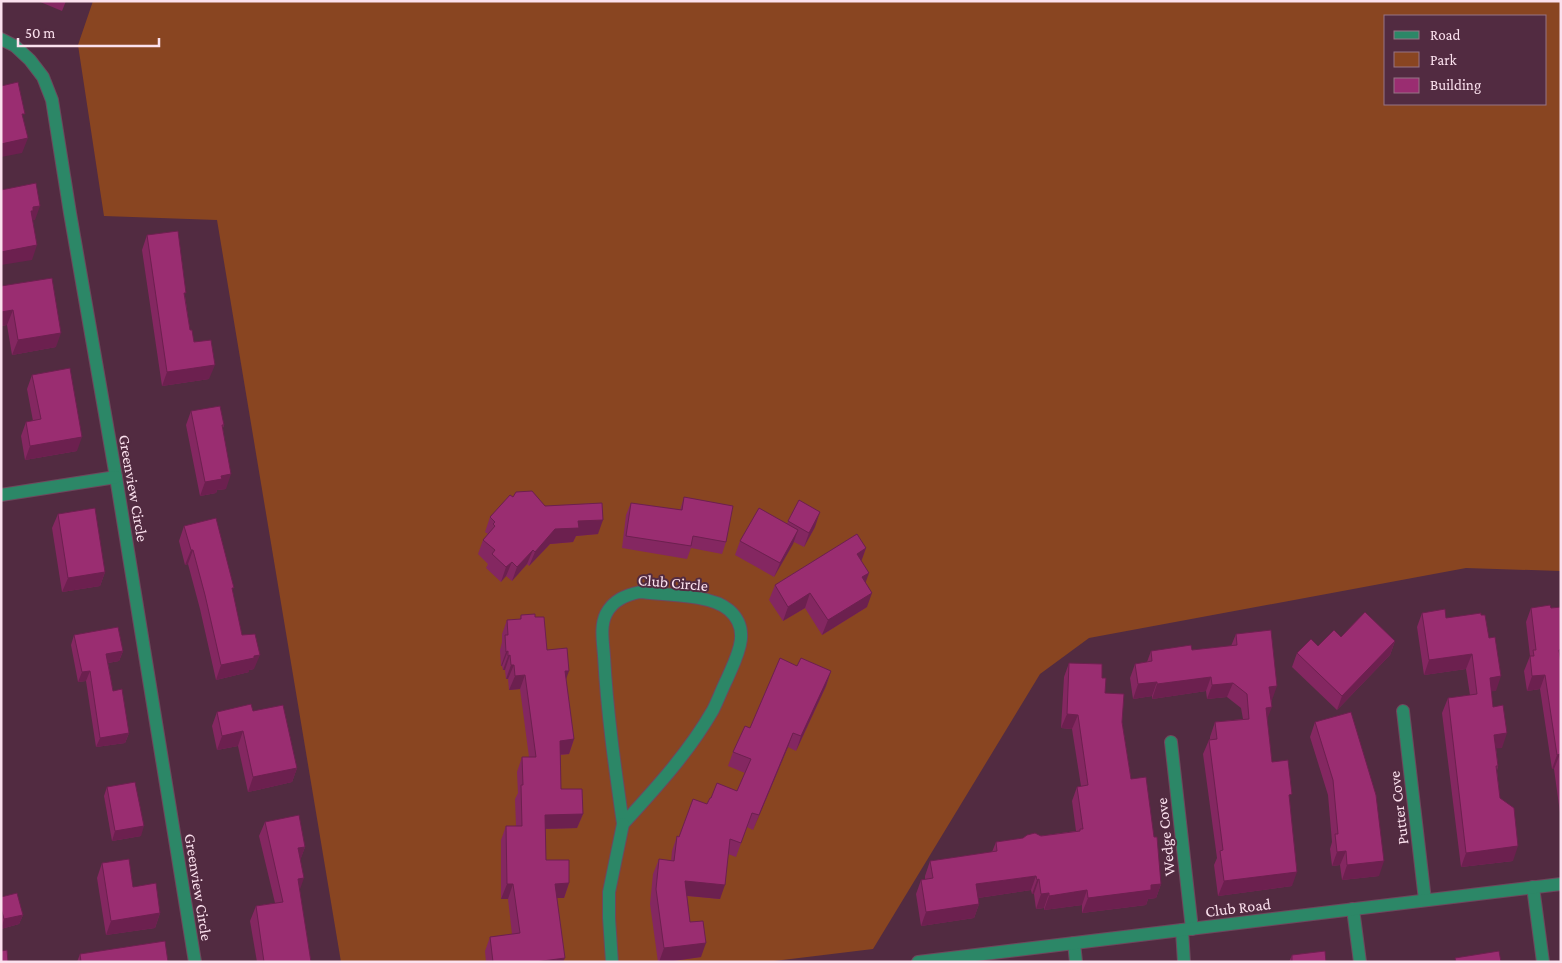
<svg xmlns="http://www.w3.org/2000/svg" width="1562" height="963" font-family="'Crimson Pro',serif">
<style>
.green{fill:#894521;fill-rule:evenodd}
.lines{fill:none;stroke-linecap:round;stroke-linejoin:round}
.minor-casing{stroke:#6d485d;stroke-width:14}
.minor{stroke:#2c8767;stroke-width:12}
.wall{fill:#842761}
.shaded-wall{fill:#6c204f}
.building{fill:#9a2d71;stroke:#6c204f}
.labels{text-anchor:middle;stroke-width:4;stroke-linejoin:round;paint-order:stroke}
.street-label{font-size:16px;fill:#fbe1ee;stroke:#522b41}
</style>
<rect width="100%" height="100%" fill="#522b41"/>
<path class="green" d="M 93,1 L 1561,1 L 1561,571 L 1466,568 L 1089,638 L 1040,674 L 873,949 L 766,962 L 341,962 L 217,220 L 104,216 L 78,45 ZM 1386,16 L 1546,16 L 1546,104 L 1386,104 Z"/>
<g class="lines">
<g class="minor-casing">
<g id="minor">
<polyline points="1,39 15,46 30,60 43,77 52,100 70,213 116,477 195,962"/>
<polyline points="1,495 116,477"/>
<path d="M 640,592 C 664,595 711,594 729,610 C 752,630 737,656 727,679 C 722,689 718,700 713,710 C 689,752 656,788 623,824 C 615,768 607,712 604,656 C 603,642 600,626 606,614 C 613,600 626,595 640,592 Z"/>
<polyline points="1403,711 1425,900"/>
<polyline points="1171,742 1192,929"/>
<polyline points="1533,887 1543,962"/>
<polyline points="1353,909 1360,962"/>
<polyline points="1182,930 1184,962"/>
<polyline points="1074,943 1076,962"/>
<polyline points="612,962 609,918 609,892 623,824"/>
<polyline points="918,962 1561,884"/>
</g>
</g>
<use href="#minor" class="minor"/>
</g>
<g class="wall">
<polygon points="38,1 66,1 62,11"/>
<polygon points="147,235 185,296 190,330 209,379 162,386 142,250"/>
<polygon points="1,286 56,347 12,355 7,325 1,326"/>
<polygon points="32,375 77,451 25,460 21,436 26,422 33,421 27,389"/>
<polygon points="191,411 224,425 223,428 226,489 217,490 216,493 200,496 186,425"/>
<polygon points="513,497 545,506 598,534 576,536 573,542 550,544 529,566 527,564 512,581 506,576 501,582 486,568 488,564 478,554 483,540 488,534 485,532 490,517"/>
<polygon points="684,497 726,542 722,554 691,548 687,559 622,548 626,515 631,503 680,510"/>
<polygon points="58,514 105,572 100,586 62,592 52,528"/>
<polygon points="788,521 815,527 804,547 794,542 774,577 735,555 740,541 787,524"/>
<polygon points="184,526 232,592 242,635 254,669 249,670 249,672 216,680 200,609 188,564 185,565 179,541"/>
<polygon points="866,548 861,561 865,583 867,607 822,635 805,608 783,621 769,600 775,585"/>
<polygon points="1561,607 1561,657 1560,657 1561,664 1561,820 1554,769 1552,769 1540,689 1527,691 1524,671 1530,656 1526,622 1531,608 1551,608"/>
<polygon points="1422,613 1446,618 1496,691 1491,691 1493,707 1502,748 1496,748 1498,766 1497,771 1500,798 1513,861 1461,867 1442,713 1448,698 1470,695 1466,669 1424,675 1417,627"/>
<polygon points="521,615 535,617 547,650 566,680 574,739 569,754 560,755 561,789 583,814 577,828 545,829 546,860 569,883 564,898 557,898 563,962 486,962 485,951 490,937 512,934 508,899 501,899 501,840 506,826 516,826 515,799 518,793 517,772 522,757 529,757 520,689 509,690 508,679 506,679 505,670 503,670 502,666 501,666 500,650 502,642 502,634 507,620 520,619"/>
<polygon points="1236,634 1272,700 1267,719 1272,762 1290,801 1292,886 1218,896 1214,865 1217,858 1203,754 1209,740 1210,739 1210,737 1215,722 1243,719 1241,708 1227,697 1207,699 1206,691 1152,699 1152,696 1133,699 1130,678 1135,664 1147,662 1151,651 1192,650 1231,646"/>
<polygon points="74,635 123,651 119,661 108,663 113,691 129,733 125,743 96,747 86,681 78,682 71,645"/>
<polygon points="1341,637 1395,641 1390,655 1337,710 1292,667 1297,653"/>
<polygon points="1069,663 1102,678 1105,693 1122,722 1131,779 1161,884 1156,898 1148,899 1146,905 1082,913 1082,905 1044,910 1044,908 1036,909 1034,894 1032,894 1031,890 978,898 979,904 974,918 921,926 916,894 921,880 925,879 925,876 930,861 992,852 996,842 1076,831 1072,801 1077,787 1081,786 1072,729 1061,728 1064,677"/>
<polygon points="797,666 831,671 826,686 796,751 788,747 753,830 747,827 736,857 728,854 720,899 687,896 690,922 701,957 666,962 658,962 650,904 653,874 659,859 671,861 672,851 677,836 679,837 711,798 737,791 745,773 728,766 733,752"/>
<polygon points="217,712 297,768 292,782 248,792 238,746 217,750 212,726"/>
<polygon points="1315,722 1379,876 1342,880 1340,865 1332,866 1330,849 1332,842 1328,795 1310,737"/>
<polygon points="107,787 141,836 112,841 104,796"/>
<polygon points="265,822 305,847 300,860 299,890 311,962 257,962 250,921 256,906 275,903 259,836"/>
<polygon points="102,863 133,887 160,913 155,928 106,935 97,878"/>
<polygon points="1,897 23,915 19,924 1,929"/>
<polygon points="80,954 168,962 77,962"/>
<polygon points="1292,955 1326,962 1289,962"/>
</g>
<g class="shaded-wall">
<polygon points="28,138 22,153 1,157 1,144"/>
<polygon points="40,206 35,220 30,221 26,226 33,207"/>
<polygon points="37,245 32,260 1,265 1,252"/>
<polygon points="13,310 7,325 1,326 1,312"/>
<polygon points="61,333 56,347 12,355 18,340"/>
<polygon points="215,365 209,379 162,386 167,372"/>
<polygon points="82,437 77,451 25,460 30,446"/>
<polygon points="231,474 226,489 217,490 216,493 200,496 205,482 221,476"/>
<polygon points="820,512 815,527 804,547 809,533"/>
<polygon points="603,520 598,534 576,536 573,542 550,544 529,566 535,552 555,529 578,521"/>
<polygon points="798,530 793,544 774,577 780,563"/>
<polygon points="866,548 861,562 857,554"/>
<polygon points="191,550 193,550 188,564 185,565"/>
<polygon points="533,550 527,564 512,581 517,567"/>
<polygon points="512,562 506,576 501,582 506,567"/>
<polygon points="105,572 100,586 62,592 68,578"/>
<polygon points="869,573 864,587 862,577"/>
<polygon points="810,593 805,608 783,621 788,607"/>
<polygon points="872,593 867,607 822,635 828,620"/>
<polygon points="1395,641 1390,655 1337,710 1342,696"/>
<polygon points="123,651 119,661 102,664 106,654"/>
<polygon points="508,651 502,666 501,666 506,652"/>
<polygon points="1472,654 1466,669 1424,675 1429,660"/>
<polygon points="260,655 254,669 249,670 249,672 216,680 221,665"/>
<polygon points="510,655 505,670 503,670 508,656"/>
<polygon points="511,665 514,665 508,679 506,679"/>
<polygon points="90,671 86,681 78,682 82,672"/>
<polygon points="565,671 569,671 564,685"/>
<polygon points="831,671 826,686 796,751 801,736"/>
<polygon points="525,675 520,689 509,690 515,676"/>
<polygon points="1545,675 1540,689 1527,691 1532,676"/>
<polygon points="1501,676 1496,691 1484,692 1490,678"/>
<polygon points="1211,677 1206,691 1152,699 1157,684"/>
<polygon points="1157,682 1152,696 1133,699 1138,684"/>
<polygon points="1233,683 1227,697 1207,699 1212,685"/>
<polygon points="1277,686 1272,700 1264,701 1269,687"/>
<polygon points="1272,707 1266,722 1266,708"/>
<polygon points="1067,714 1078,715 1072,729 1061,728"/>
<polygon points="243,731 238,746 217,750 222,736"/>
<polygon points="129,733 125,743 96,747 100,738"/>
<polygon points="793,733 788,747 753,830 759,815"/>
<polygon points="1507,733 1502,748 1489,749 1494,735"/>
<polygon points="574,739 569,754 554,755 560,741"/>
<polygon points="1560,754 1554,769 1552,769 1557,755"/>
<polygon points="297,768 292,782 248,792 253,777"/>
<polygon points="583,814 577,828 540,829 545,815"/>
<polygon points="144,826 141,836 112,841 115,831"/>
<polygon points="1518,846 1513,861 1461,867 1466,853"/>
<polygon points="305,847 300,861 298,848"/>
<polygon points="1346,851 1340,865 1332,866 1337,852"/>
<polygon points="1384,861 1379,876 1342,880 1347,865"/>
<polygon points="1297,872 1292,886 1218,896 1224,881"/>
<polygon points="1036,876 1031,890 971,899 976,884"/>
<polygon points="304,878 299,892 298,879"/>
<polygon points="1039,879 1034,894 1032,894 1037,880"/>
<polygon points="685,881 725,885 720,899 679,895"/>
<polygon points="569,883 564,898 550,898 555,884"/>
<polygon points="507,884 513,884 508,899 501,899"/>
<polygon points="1161,884 1156,898 1148,899 1146,905 1082,913 1088,898 1151,885"/>
<polygon points="1087,890 1082,905 1044,910 1049,896"/>
<polygon points="1049,893 1044,908 1036,909 1041,894"/>
<polygon points="979,904 974,918 921,926 926,912"/>
<polygon points="160,913 155,928 106,935 111,921"/>
<polygon points="23,915 19,924 1,929 4,919"/>
<polygon points="706,943 701,957 666,962 659,962 664,948"/>
<polygon points="565,958 563,962 535,962"/>
</g>
<g class="building">
<polygon points="18,82 25,114 22,114 28,138 1,144 1,86"/>
<polygon points="36,183 40,206 33,207 33,211 31,211 37,245 1,252 1,190"/>
<polygon points="178,231 186,293 184,293 190,330 192,330 194,342 211,340 215,365 167,372 147,235"/>
<polygon points="52,278 61,333 18,340 13,310 1,312 1,286"/>
<polygon points="70,368 82,437 30,446 26,422 41,419 32,375"/>
<polygon points="220,406 224,425 222,425 231,474 221,476 222,479 205,482 191,411"/>
<polygon points="532,491 545,506 602,503 603,520 578,521 579,528 555,529 535,552 533,550 517,567 512,562 506,567 492,554 495,550 483,540 495,526 493,524 495,522 490,517 510,495 513,497 516,492"/>
<polygon points="684,497 733,506 726,542 693,536 691,546 626,536 631,503 682,510"/>
<polygon points="799,500 820,512 809,533 788,521"/>
<polygon points="95,508 105,572 68,578 58,514"/>
<polygon points="759,508 798,530 780,563 740,541"/>
<polygon points="216,518 234,588 232,588 242,635 255,634 260,655 254,656 254,658 221,665 205,595 193,550 191,550 184,526"/>
<polygon points="857,534 866,548 857,554 869,573 862,577 872,593 828,620 810,593 788,607 775,585"/>
<polygon points="1550,605 1551,608 1561,607 1561,649 1559,650 1561,664 1561,764 1560,754 1557,755 1545,675 1532,676 1530,656 1534,656 1533,650 1536,650 1531,608"/>
<polygon points="1445,609 1446,618 1481,613 1481,615 1485,615 1489,638 1495,637 1501,676 1490,678 1493,707 1503,705 1507,733 1494,735 1498,766 1496,766 1500,798 1514,808 1518,846 1466,853 1448,698 1477,694 1472,654 1429,660 1422,613"/>
<polygon points="1365,612 1395,641 1342,696 1297,653 1311,639 1318,646 1334,630 1341,637"/>
<polygon points="535,614 535,617 544,617 547,650 567,648 569,671 565,671 574,739 560,741 561,789 582,789 583,814 545,815 546,860 569,860 569,883 555,884 565,958 535,962 493,962 490,937 520,933 513,884 507,884 506,826 522,826 521,785 523,785 522,757 536,757 525,675 515,676 514,665 511,665 510,655 508,656 508,651 506,652 505,635 508,635 507,620 521,619 521,615"/>
<polygon points="118,627 123,651 106,654 113,691 122,689 129,733 100,738 90,671 82,672 74,635"/>
<polygon points="1271,630 1277,686 1269,687 1272,707 1266,708 1272,762 1288,760 1292,794 1289,795 1297,872 1224,881 1220,851 1223,850 1209,740 1217,739 1215,722 1249,719 1247,694 1233,683 1212,685 1211,677 1157,684 1157,682 1138,684 1135,664 1152,661 1151,651 1191,645 1192,650 1237,645 1236,634"/>
<polygon points="780,658 797,666 801,658 831,671 801,736 793,733 759,815 752,813 741,843 730,839 725,885 685,881 690,922 703,921 706,943 664,948 656,889 659,859 674,861 677,836 679,837 693,799 707,804 710,798 711,798 717,783 737,791 751,759 733,752 745,726 750,728"/>
<polygon points="1069,663 1102,664 1102,678 1106,678 1105,693 1124,694 1122,722 1131,779 1146,777 1154,837 1157,837 1161,884 1151,885 1151,890 1088,898 1087,890 1049,896 1049,893 1041,894 1039,879 1037,880 1036,876 976,884 979,904 926,912 921,880 933,878 930,861 997,851 996,842 1023,838 1027,835 1035,833 1041,836 1080,831 1080,829 1083,829 1077,787 1088,785 1078,715 1067,714"/>
<polygon points="251,704 253,711 283,705 297,768 253,777 243,731 222,736 217,712"/>
<polygon points="1351,712 1376,795 1384,861 1347,865 1346,851 1337,852 1335,834 1338,834 1333,780 1315,722"/>
<polygon points="135,782 144,826 115,831 107,787"/>
<polygon points="299,815 305,847 298,848 304,878 298,879 311,962 264,962 256,906 283,902 265,822"/>
<polygon points="129,859 133,887 156,883 160,913 111,921 102,863"/>
<polygon points="17,893 23,915 4,919 1,908 1,897"/>
<polygon points="165,941 168,962 81,962 80,954"/>
<polygon points="7,950 8,962 1,962 1,951"/>
<polygon points="1325,951 1326,962 1292,962 1292,955"/>
<polygon points="1499,951 1501,962 1456,962 1455,958"/>
</g>
<g class="labels">
<g class="street-label">
<text transform="translate(134 488) rotate(80)" y="6">Greenview Circle</text>
<text transform="translate(673 582) rotate(5)" y="6">Club Circle</text>
<text transform="translate(1398 808) rotate(-97)" y="6">Putter Cove</text>
<text transform="translate(1165 837) rotate(-96)" y="6">Wedge Cove</text>
<text transform="translate(199 887) rotate(81)" y="6">Greenview Circle</text>
<text transform="translate(1238 907) rotate(-7)" y="6">Club Road</text>
</g>
</g>
<rect width="1562" height="963" fill="none" stroke="#fbe1ee" stroke-width="5"/>
<rect x="1384" y="15" width="162" height="90" fill="#522b41" stroke="#967486"/>
<rect x="1394" y="31" width="25" height="8" fill="#2c8767" stroke="#967486"/>
<text x="1430" y="40" font-size="15" fill="#fbe1ee">Road</text>
<rect x="1394" y="52" width="25" height="15" fill="#894521" stroke="#967486"/>
<text x="1430" y="65" font-size="15" fill="#fbe1ee">Park</text>
<rect x="1394" y="78" width="25" height="15" fill="#9a2d71" stroke="#967486"/>
<text x="1430" y="90" font-size="15" fill="#fbe1ee">Building</text>
<path d="M18 38v8h141v-8" fill="none" stroke="#fbe1ee" stroke-width="2.5"/>
<text x="25" y="38" font-size="15" fill="#fbe1ee" stroke="#522b41" stroke-width="4" paint-order="stroke">50 m</text>
</svg>
